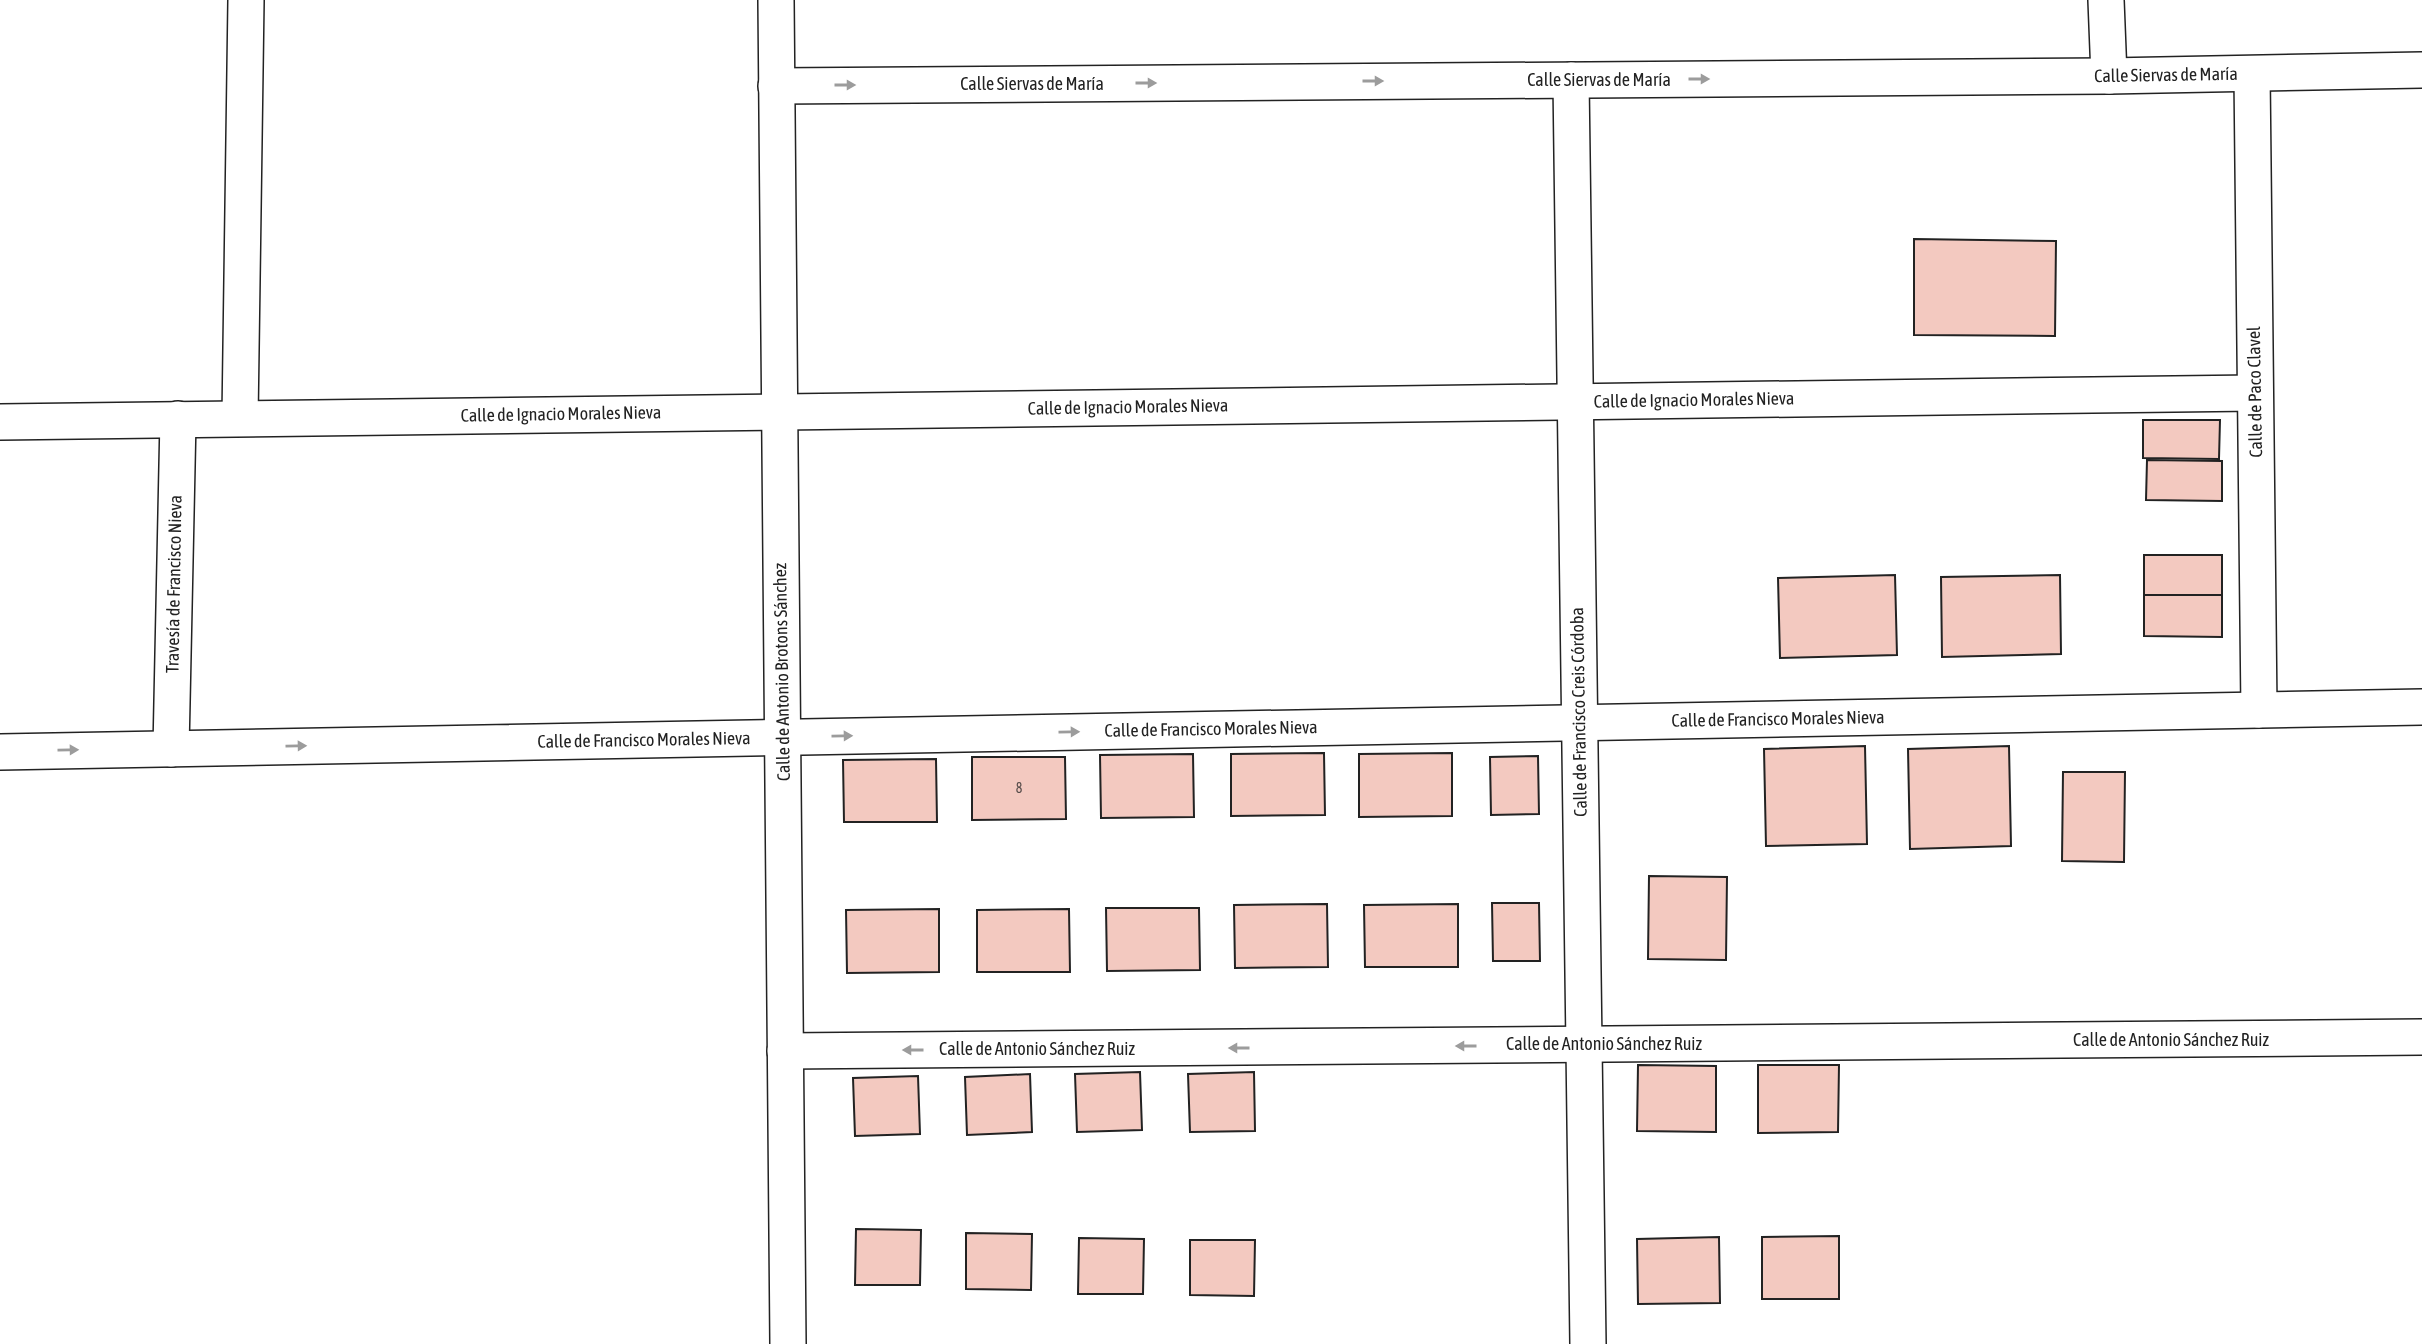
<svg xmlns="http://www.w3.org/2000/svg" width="2422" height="1344" font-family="'Asap Condensed',sans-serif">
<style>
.building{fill:#f3c9c0;stroke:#222;stroke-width:2}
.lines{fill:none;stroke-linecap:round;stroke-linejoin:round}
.street-casing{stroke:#222;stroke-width:38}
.street{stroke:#fff;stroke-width:35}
.oneway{fill:#9c9c9c}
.labels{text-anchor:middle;stroke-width:5;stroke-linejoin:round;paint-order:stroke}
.number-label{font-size:14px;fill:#564c4a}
.street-label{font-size:18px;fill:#222;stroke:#fff}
</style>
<rect width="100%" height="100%" fill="#fff"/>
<g class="building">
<polygon points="1914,239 2056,241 2055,336 1914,335"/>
<polygon points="2143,420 2220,420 2219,459 2143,458"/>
<polygon points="2147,460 2222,461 2222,501 2146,500"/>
<rect x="2144" y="555" width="78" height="40"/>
<polygon points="1895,575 1897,655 1780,658 1778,578"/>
<polygon points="2060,575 2061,654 1942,657 1941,577"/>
<polygon points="2144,595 2222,595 2222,637 2144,636"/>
<polygon points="1865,746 1867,844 1766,846 1764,749"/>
<polygon points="2009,746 2011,846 1910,849 1908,749"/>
<polygon points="1324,753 1325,815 1231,816 1231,754"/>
<polygon points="1452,753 1452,816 1359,817 1359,754"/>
<polygon points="1193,754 1194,817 1101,818 1100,755"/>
<polygon points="1538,756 1539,814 1491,815 1490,757"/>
<polygon points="972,757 1065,757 1066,819 972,820"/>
<polygon points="936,759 937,822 844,822 843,760"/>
<polygon points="2063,772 2125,772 2124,862 2062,861"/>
<polygon points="1649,876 1727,877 1726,960 1648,959"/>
<polygon points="1492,903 1539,903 1540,961 1493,961"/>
<polygon points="1327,904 1328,967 1235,968 1234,905"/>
<polygon points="1458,904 1458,967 1365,967 1364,905"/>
<polygon points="1106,908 1199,908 1200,970 1107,971"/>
<polygon points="939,909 939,972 847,973 846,910"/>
<polygon points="1069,909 1070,972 977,972 977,910"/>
<polygon points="1638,1065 1716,1066 1716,1132 1637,1131"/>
<polygon points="1758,1065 1839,1065 1838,1132 1758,1133"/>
<polygon points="1140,1072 1142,1130 1077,1132 1075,1074"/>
<polygon points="1254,1072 1255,1131 1190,1132 1188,1074"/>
<polygon points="1030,1074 1032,1132 967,1135 965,1077"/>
<polygon points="918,1076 920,1134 855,1136 853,1078"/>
<polygon points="856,1229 921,1230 920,1285 855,1285"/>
<polygon points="966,1233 1032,1234 1031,1290 966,1289"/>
<polygon points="1839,1236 1839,1299 1762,1299 1762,1237"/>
<polygon points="1719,1237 1720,1303 1638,1304 1637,1239"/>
<polygon points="1079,1238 1144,1239 1143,1294 1078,1294"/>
<polygon points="1190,1240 1255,1240 1254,1296 1190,1295"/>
</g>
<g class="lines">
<g class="street-casing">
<g id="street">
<polyline points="776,0 788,1344"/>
<polyline points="2106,0 2109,76"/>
<polyline points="2252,74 2259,710"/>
<polyline points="1571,80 1588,1344"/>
<polyline points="776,86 2109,76 2422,70"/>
<polyline points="240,418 246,0"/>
<polyline points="0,422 2255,393"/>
<polyline points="171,749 178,419"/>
<polyline points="0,752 2422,707"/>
<polyline points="785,1051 2422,1037"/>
</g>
</g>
<use href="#street" class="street"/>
</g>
<defs><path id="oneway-solid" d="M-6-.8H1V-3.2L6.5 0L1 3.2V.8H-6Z" transform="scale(1.75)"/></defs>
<g class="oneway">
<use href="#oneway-solid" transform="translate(1699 79)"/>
<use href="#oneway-solid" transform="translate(1373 81)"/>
<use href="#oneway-solid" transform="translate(1146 83)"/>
<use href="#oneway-solid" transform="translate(845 85)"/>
<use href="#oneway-solid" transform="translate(1069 732) rotate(-1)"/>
<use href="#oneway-solid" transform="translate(842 736) rotate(-1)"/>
<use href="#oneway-solid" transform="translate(296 746) rotate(-1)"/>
<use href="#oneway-solid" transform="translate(68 750) rotate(-1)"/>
<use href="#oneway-solid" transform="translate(1466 1046) rotate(180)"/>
<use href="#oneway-solid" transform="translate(1239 1048) rotate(180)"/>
<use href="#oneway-solid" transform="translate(913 1050) rotate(180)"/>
</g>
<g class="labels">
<g class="number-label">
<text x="1019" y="793">8</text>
</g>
<g class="street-label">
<text transform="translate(2166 75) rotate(-1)" y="6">Calle Siervas de María</text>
<text x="1599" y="86">Calle Siervas de María</text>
<text x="1032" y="90">Calle Siervas de María</text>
<text transform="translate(2255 392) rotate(-91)" y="6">Calle de Paco Clavel</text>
<text transform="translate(1694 400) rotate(-1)" y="6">Calle de Ignacio Morales Nieva</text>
<text transform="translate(1128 407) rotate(-1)" y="6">Calle de Ignacio Morales Nieva</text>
<text transform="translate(561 414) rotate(-1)" y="6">Calle de Ignacio Morales Nieva</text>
<text transform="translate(174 584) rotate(-89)" y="6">Travesía de Francisco Nieva</text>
<text transform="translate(782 672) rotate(-91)" y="6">Calle de Antonio Brotons Sánchez</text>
<text transform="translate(1579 712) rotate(-91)" y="6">Calle de Francisco Creis Córdoba</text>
<text transform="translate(1778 719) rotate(-1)" y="6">Calle de Francisco Morales Nieva</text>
<text transform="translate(1211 729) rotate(-1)" y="6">Calle de Francisco Morales Nieva</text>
<text transform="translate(644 740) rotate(-1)" y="6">Calle de Francisco Morales Nieva</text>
<text x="2171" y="1046">Calle de Antonio Sánchez Ruiz</text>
<text x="1604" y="1050">Calle de Antonio Sánchez Ruiz</text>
<text x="1037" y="1055">Calle de Antonio Sánchez Ruiz</text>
</g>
</g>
</svg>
